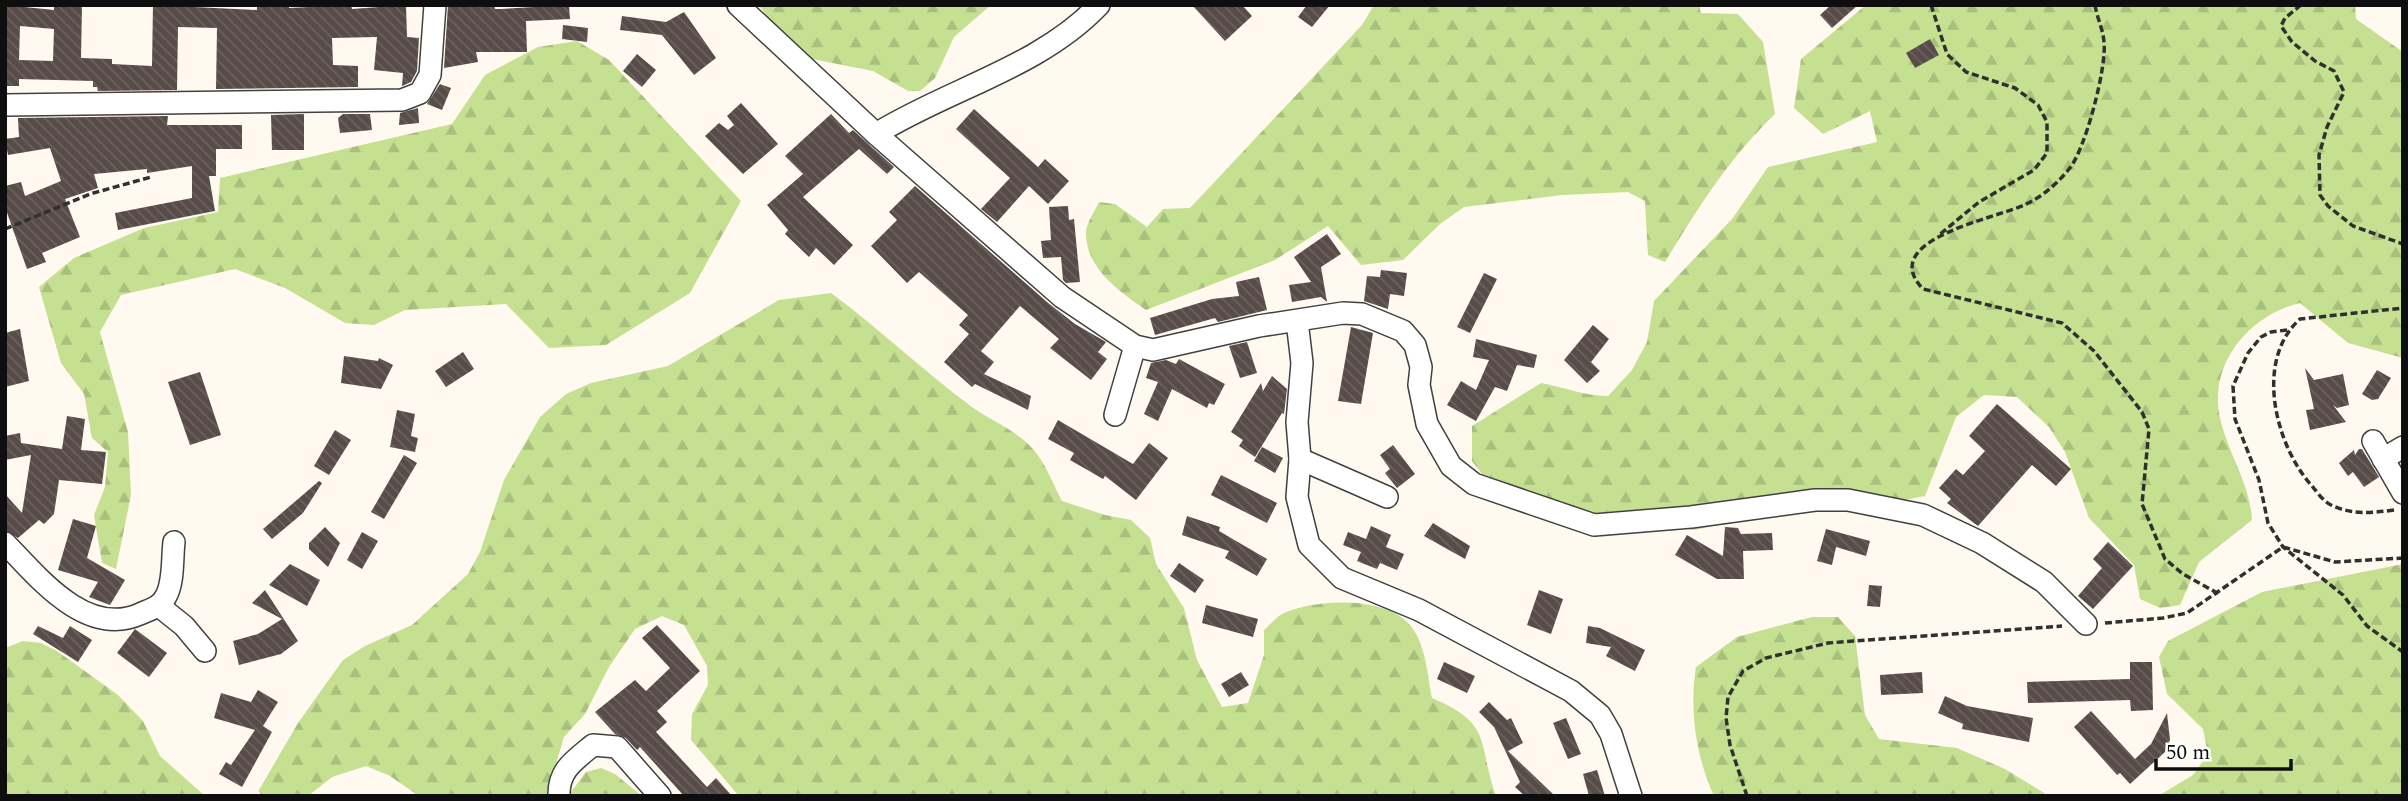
<svg xmlns="http://www.w3.org/2000/svg" width="2408" height="801" font-family="Spectral,serif">
<style>
.forest{fill:url(#forest-firs)}
.building{fill:url(#building-back-hatch);fill-rule:evenodd}
.lines{fill:none;stroke-linecap:round;stroke-linejoin:round}
.minor-casing{stroke:#414141;stroke-width:24}
.path{stroke:#303030;stroke-width:3.5;stroke-dasharray:7 3.5;stroke-linecap:butt}
.minor{stroke:#fff;stroke-width:21}
</style>
<defs>
<pattern id="forest-firs" width="22" height="20" patternUnits="userSpaceOnUse" patternTransform="scale(1.75)"><rect width="22" height="20" fill="#c6e092"/><path d="M5 1l3.5 6h-7zM16 11l3.5 6h-7z" fill="#a9bf7d"/></pattern>
<pattern id="building-back-hatch" width="6" height="6" patternUnits="userSpaceOnUse" patternTransform="scale(1.75)"><rect width="6" height="6" fill="#584c49"/><path d="M-1 5l2 2M0 0l6 6M5-1l2 2" fill="none" stroke="#6b615f"/></pattern>
</defs>
<rect width="100%" height="100%" fill="#fff9f0"/>
<g class="forest">
<polygon points="759,5 991,5 954,37 935,78 920,91 908,91 873,71 812,59 775,27"/>
<path d="M 1374,5 L 1699,5 L 1701,13 L 1738,14 L 1763,42 L 1775,114 C 1729,158 1698,208 1665,262 L 1648,255 L 1645,201 L 1628,192 L 1562,195 L 1464,207 L 1440,224 L 1403,260 L 1361,265 L 1328,226 L 1275,260 L 1146,310 C 1120,292 1086,269 1086,233 C 1086,223 1095,211 1099,202 L 1115,204 L 1147,227 L 1163,209 L 1190,208 L 1362,25 Z"/>
<path d="M 1866,5 L 2355,5 L 2356,19 L 2403,52 L 2403,358 L 2348,343 L 2300,303 C 2250,315 2208,363 2220,418 C 2228,454 2250,483 2252,520 L 2199,562 L 2180,605 L 2160,608 L 2140,599 L 2134,565 L 2089,518 L 2065,452 L 2049,427 L 2017,397 L 1984,395 L 1956,417 L 1925,496 L 1899,501 L 1853,497 L 1694,530 L 1599,516 L 1482,474 L 1472,461 L 1472,426 L 1541,383 C 1564,387 1584,396 1608,396 L 1632,370 L 1647,342 L 1654,301 L 1732,219 L 1768,167 L 1877,142 L 1870,111 L 1823,134 L 1794,108 L 1801,59 Z"/>
<polygon points="577,41 609,60 741,201 690,293 606,345 549,348 506,304 405,310 374,325 345,323 285,288 235,269 121,295 100,332 128,432 131,495 116,569 102,563 94,515 105,487 108,452 92,438 84,394 61,363 39,287 74,258 144,228 218,212 220,178 452,124 485,75 538,47"/>
<path d="M 831,293 C 880,329 923,371 972,407 C 993,422 1021,432 1037,454 C 1047,467 1054,486 1062,501 L 1105,515 L 1131,520 L 1150,538 L 1156,564 L 1184,608 L 1197,660 L 1222,707 L 1248,703 L 1264,655 L 1264,630 C 1270,625 1277,616 1284,613 C 1315,599 1381,596 1407,622 C 1426,640 1427,674 1432,698 C 1494,724 1477,743 1496,796 L 739,796 L 691,740 L 692,714 L 708,685 L 707,666 L 684,625 L 662,616 L 635,629 L 609,667 L 585,714 L 564,737 L 550,784 L 551,796 L 419,796 L 390,776 L 366,766 L 332,777 L 308,796 L 261,796 L 259,790 L 298,723 L 343,660 L 365,646 L 412,625 L 468,574 L 480,552 L 504,480 L 540,417 L 566,394 L 591,383 L 668,366 L 779,300 Z"/>
<polygon points="2403,564 2403,796 2158,796 2193,775 2208,754 2203,729 2167,694 2159,657 2168,641 2262,592"/>
<path d="M 1812,617 L 1838,617 L 1855,636 L 1865,715 L 1879,739 L 1957,748 L 2005,769 L 2049,796 L 1714,796 C 1696,757 1689,710 1696,667 L 1737,637 Z"/>
<polygon points="23,641 41,643 57,651 118,695 143,721 160,756 205,796 5,796 5,648"/>
<polygon points="601,768 615,774 642,796 568,796 586,772"/>
</g>
<g class="building">
<path d="M 5,5 L 54,10 L 54,5 L 82,5 L 81,58 L 112,59 L 112,64 L 152,66 L 153,5 L 257,10 L 257,5 L 289,5 L 289,8 L 351,5 L 352,9 L 406,5 L 407,37 L 419,38 L 417,71 L 411,82 L 402,86 L 403,73 L 374,70 L 377,37 L 332,38 L 333,65 L 358,66 L 358,87 L 216,89 L 217,28 L 178,27 L 177,90 L 98,91 L 97,87 L 93,87 L 93,81 L 19,79 L 19,86 L 5,86 ZM 20,26 L 54,29 L 53,61 L 19,60 Z"/>
<polygon points="448,5 494,5 495,9 501,9 569,5 570,19 526,21 527,52 476,52 478,62 444,68"/>
<polygon points="1192,5 1242,5 1252,16 1225,41"/>
<polygon points="1307,5 1330,5 1312,27 1298,17"/>
<polygon points="1831,5 1858,5 1832,28 1820,15"/>
<polygon points="684,12 716,58 694,75 662,35 620,30 622,16 666,22"/>
<polygon points="563,25 588,28 587,42 562,39"/>
<polygon points="1930,39 1939,55 1915,68 1906,53"/>
<polygon points="637,54 656,70 642,87 623,71"/>
<polygon points="440,84 451,88 442,110 427,104"/>
<polygon points="741,103 778,144 743,174 705,136 719,123 728,130 734,125 727,116"/>
<polygon points="418,108 419,123 399,125 400,113"/>
<polygon points="974,109 1038,167 1045,159 1069,181 1048,204 1029,186 997,222 981,209 1010,178 956,129"/>
<polygon points="304,114 304,150 272,150 271,115"/>
<polygon points="343,114 370,114 372,130 340,133 338,118"/>
<polygon points="831,114 849,133 853,130 894,167 887,174 859,149 803,197 853,245 834,265 816,248 809,257 785,234 788,230 767,205 803,174 785,156"/>
<polygon points="168,116 167,125 242,125 242,149 216,149 216,176 209,176 215,211 118,230 115,213 192,198 192,166 147,173 147,169 94,174 98,188 65,199 80,237 42,253 46,262 27,269 5,207 5,186 21,182 25,196 61,181 50,148 8,155 5,139 19,137 18,118"/>
<polygon points="915,186 1047,302 1075,324 1106,342 1098,352 1107,359 1091,380 1050,348 1059,339 1020,306 981,351 994,362 984,374 1031,396 1028,410 975,384 972,387 944,362 969,334 959,325 968,315 919,272 907,283 871,246 897,220 889,212"/>
<polygon points="1068,206 1069,220 1074,219 1080,282 1066,283 1063,280 1061,257 1043,258 1041,241 1051,240 1049,207"/>
<polygon points="1327,234 1341,254 1321,267 1327,302 1321,297 1292,302 1289,285 1311,282 1294,257"/>
<polygon points="1381,270 1407,273 1404,296 1390,294 1388,309 1364,301 1367,276 1380,277"/>
<polygon points="1484,273 1497,279 1470,333 1457,327"/>
<polygon points="1259,277 1267,310 1218,322 1215,318 1155,335 1150,318 1212,299 1239,296 1236,282"/>
<polygon points="1593,325 1609,339 1591,362 1600,371 1587,383 1564,360"/>
<polygon points="1351,327 1373,333 1361,404 1338,401"/>
<polygon points="20,329 29,381 5,387 5,333"/>
<polygon points="1476,339 1537,355 1534,368 1517,365 1507,391 1495,387 1476,421 1447,405 1461,381 1476,390 1489,360 1473,357"/>
<polygon points="1247,342 1257,373 1240,378 1229,346"/>
<polygon points="463,352 474,369 446,387 435,371"/>
<polygon points="344,356 378,361 379,358 393,365 381,389 341,383"/>
<polygon points="1179,359 1225,384 1214,405 1209,403 1207,408 1172,389 1158,421 1144,414 1158,382 1146,378 1151,363 1166,360 1176,364"/>
<polygon points="2305,368 2314,380 2343,374 2349,405 2337,408 2333,405 2346,422 2310,430 2306,410 2314,409"/>
<polygon points="2377,370 2391,378 2378,399 2372,400 2362,394"/>
<polygon points="200,372 221,435 190,445 168,382"/>
<polygon points="1272,376 1287,389 1284,414 1282,413 1255,457 1239,446 1243,440 1231,432 1261,383 1263,391"/>
<polygon points="1997,404 2071,469 2056,486 2032,465 1978,526 1947,503 1951,499 1939,488 1956,469 1963,475 1985,451 1969,436"/>
<polygon points="397,410 415,414 411,436 418,438 415,452 390,447"/>
<polygon points="67,416 85,419 81,450 106,452 102,484 59,480 54,514 44,524 39,520 18,538 5,530 5,494 22,513 31,455 5,460 5,436 20,433 21,443 62,449"/>
<polygon points="1058,420 1133,464 1149,443 1168,458 1136,500 1105,476 1103,479 1070,460 1074,453 1048,439"/>
<polygon points="335,430 351,440 329,475 314,466"/>
<polygon points="1393,445 1415,474 1397,488 1385,473 1390,469 1380,455"/>
<polygon points="1262,447 1283,458 1275,473 1254,461"/>
<polygon points="2359,449 2362,449 2379,477 2364,487 2353,472 2348,476 2339,463 2354,450 2355,455"/>
<polygon points="404,455 417,463 384,519 371,512"/>
<polygon points="1221,475 1277,503 1267,523 1211,495"/>
<polygon points="319,481 322,483 303,513 272,539 263,529"/>
<polygon points="1187,516 1220,527 1219,531 1267,559 1257,576 1225,558 1229,551 1182,535"/>
<polygon points="73,519 96,526 87,558 125,580 110,605 89,597 98,582 58,570"/>
<polygon points="1433,523 1470,546 1465,559 1424,536"/>
<polygon points="1371,526 1391,535 1386,547 1404,554 1397,570 1380,563 1377,569 1357,561 1361,552 1343,545 1348,532 1366,539"/>
<polygon points="325,527 340,543 328,567 309,549 309,543"/>
<polygon points="1725,527 1738,528 1741,534 1772,533 1773,550 1743,551 1744,579 1717,579 1675,555 1687,535 1723,556"/>
<polygon points="1826,529 1870,541 1866,556 1836,547 1832,565 1817,561"/>
<polygon points="362,532 378,541 362,569 347,560"/>
<polygon points="2108,542 2133,566 2093,609 2078,596 2102,568 2093,559"/>
<polygon points="1179,563 1204,580 1195,593 1170,576"/>
<polygon points="290,564 320,580 307,606 269,585"/>
<polygon points="1869,585 1882,586 1880,607 1867,606"/>
<polygon points="265,590 298,641 281,654 239,665 233,641 258,634 282,619 252,603"/>
<polygon points="1539,590 1563,599 1551,634 1527,625"/>
<polygon points="1206,605 1258,619 1253,637 1202,623"/>
<polygon points="657,625 700,671 657,711 667,722 656,732 707,787 716,778 732,796 684,796 640,747 637,750 626,738 615,734 595,712 635,680 646,691 670,668 642,638"/>
<polygon points="38,626 63,638 70,626 92,640 78,662 33,634"/>
<polygon points="1588,626 1600,628 1645,650 1635,671 1606,656 1611,647 1586,643"/>
<polygon points="135,629 167,653 149,677 117,653"/>
<polygon points="1444,662 1475,676 1467,693 1437,679"/>
<polygon points="2130,662 2152,662 2153,710 2131,711 2130,700 2028,703 2027,682 2130,679"/>
<polygon points="1241,672 1249,685 1229,697 1221,684"/>
<polygon points="1922,672 1923,693 1881,695 1880,675"/>
<polygon points="258,690 278,702 263,726 272,732 242,787 219,774 226,762 231,765 255,730 214,718 221,693 251,702"/>
<polygon points="1945,696 1967,706 2033,718 2029,742 1962,729 1963,724 1938,713"/>
<polygon points="1489,702 1507,720 1511,718 1523,743 1508,751 1555,796 1525,796 1515,787 1520,782 1494,727 1479,712"/>
<polygon points="2091,711 2135,759 2151,744 2167,713 2170,740 2165,752 2130,784 2120,773 2117,775 2074,727"/>
<polygon points="1566,718 1581,754 1568,759 1553,723"/>
<polygon points="1597,770 1605,796 1589,796 1583,774"/>
</g>
<g class="lines">
<g class="minor-casing">
<g id="minor">
<polyline points="738,5 876,134 1062,297 1135,346 1153,350 1259,326 1343,313 1362,314 1403,331 1415,345 1421,367 1419,385 1427,424 1451,466 1474,484 1594,525 1691,517 1815,500 1848,500 1923,515 1982,543 2044,582 2086,624"/>
<polyline points="5,105 402,100 420,93 430,75 435,5"/>
<path d="M 876,134 C 948,89 1039,68 1099,5"/>
<polyline points="1297,321 1302,363 1297,422 1300,459 1297,497 1309,545 1342,578 1419,610 1571,691 1600,715 1611,734 1631,796"/>
<polyline points="1115,415 1135,346"/>
<polyline points="2373,441 2403,493"/>
<polyline points="1300,459 1387,497"/>
<polyline points="2383,459 2403,447"/>
<path d="M 5,543 C 38,577 86,638 140,614 C 151,609 161,607 166,596 C 174,582 172,558 174,542"/>
<polyline points="159,606 184,626 205,651"/>
<path d="M 559,796 C 558,770 575,760 593,745 L 617,747 L 660,796"/>
</g>
</g>
<g class="path">
<polyline points="1931,5 1947,54 1966,72 2015,88 2038,105 2047,122 2047,153 2034,170 1979,202 1939,235"/>
<path d="M 2095,5 C 2097,18 2103,29 2104,42 C 2107,67 2085,151 2069,169 C 2057,184 2042,197 2024,205 C 1994,219 1876,240 1923,289 L 2062,323 L 2094,351 L 2142,412 L 2149,429 L 2142,504 L 2165,559 L 2183,574 L 2219,594"/>
<polyline points="2301,5 2285,18 2281,26 2292,42 2315,61 2334,71 2344,92 2327,127 2319,155 2320,195 2328,206 2353,226 2403,244"/>
<polyline points="5,229 90,194 151,177"/>
<polyline points="2287,330 2271,332 2261,337 2248,353 2233,386 2235,419 2259,480 2268,523 2283,547 2343,595 2367,626 2403,652"/>
<path d="M 2394,510 C 2371,513 2352,515 2331,505 C 2323,501 2317,492 2312,486 C 2275,445 2254,360 2300,319 L 2403,308"/>
<polyline points="2105,623 2163,618 2187,613 2283,547 2335,562 2403,558"/>
<polyline points="1747,796 1730,745 1726,718 1728,697 1743,671 1766,658 1828,643 2062,626"/>
</g>
<use href="#minor" class="minor"/>
</g>
<rect width="2408" height="801" fill="none" stroke="#0e0e0e" stroke-width="14"/>
<path d="M2156 759v10h135v-10" fill="none" stroke="#0e0e0e" stroke-width="3.5"/>
<text x="2166" y="759" font-size="21" fill="#0e0e0e" stroke="#ffffff" stroke-width="5" paint-order="stroke">50 m</text>
</svg>
